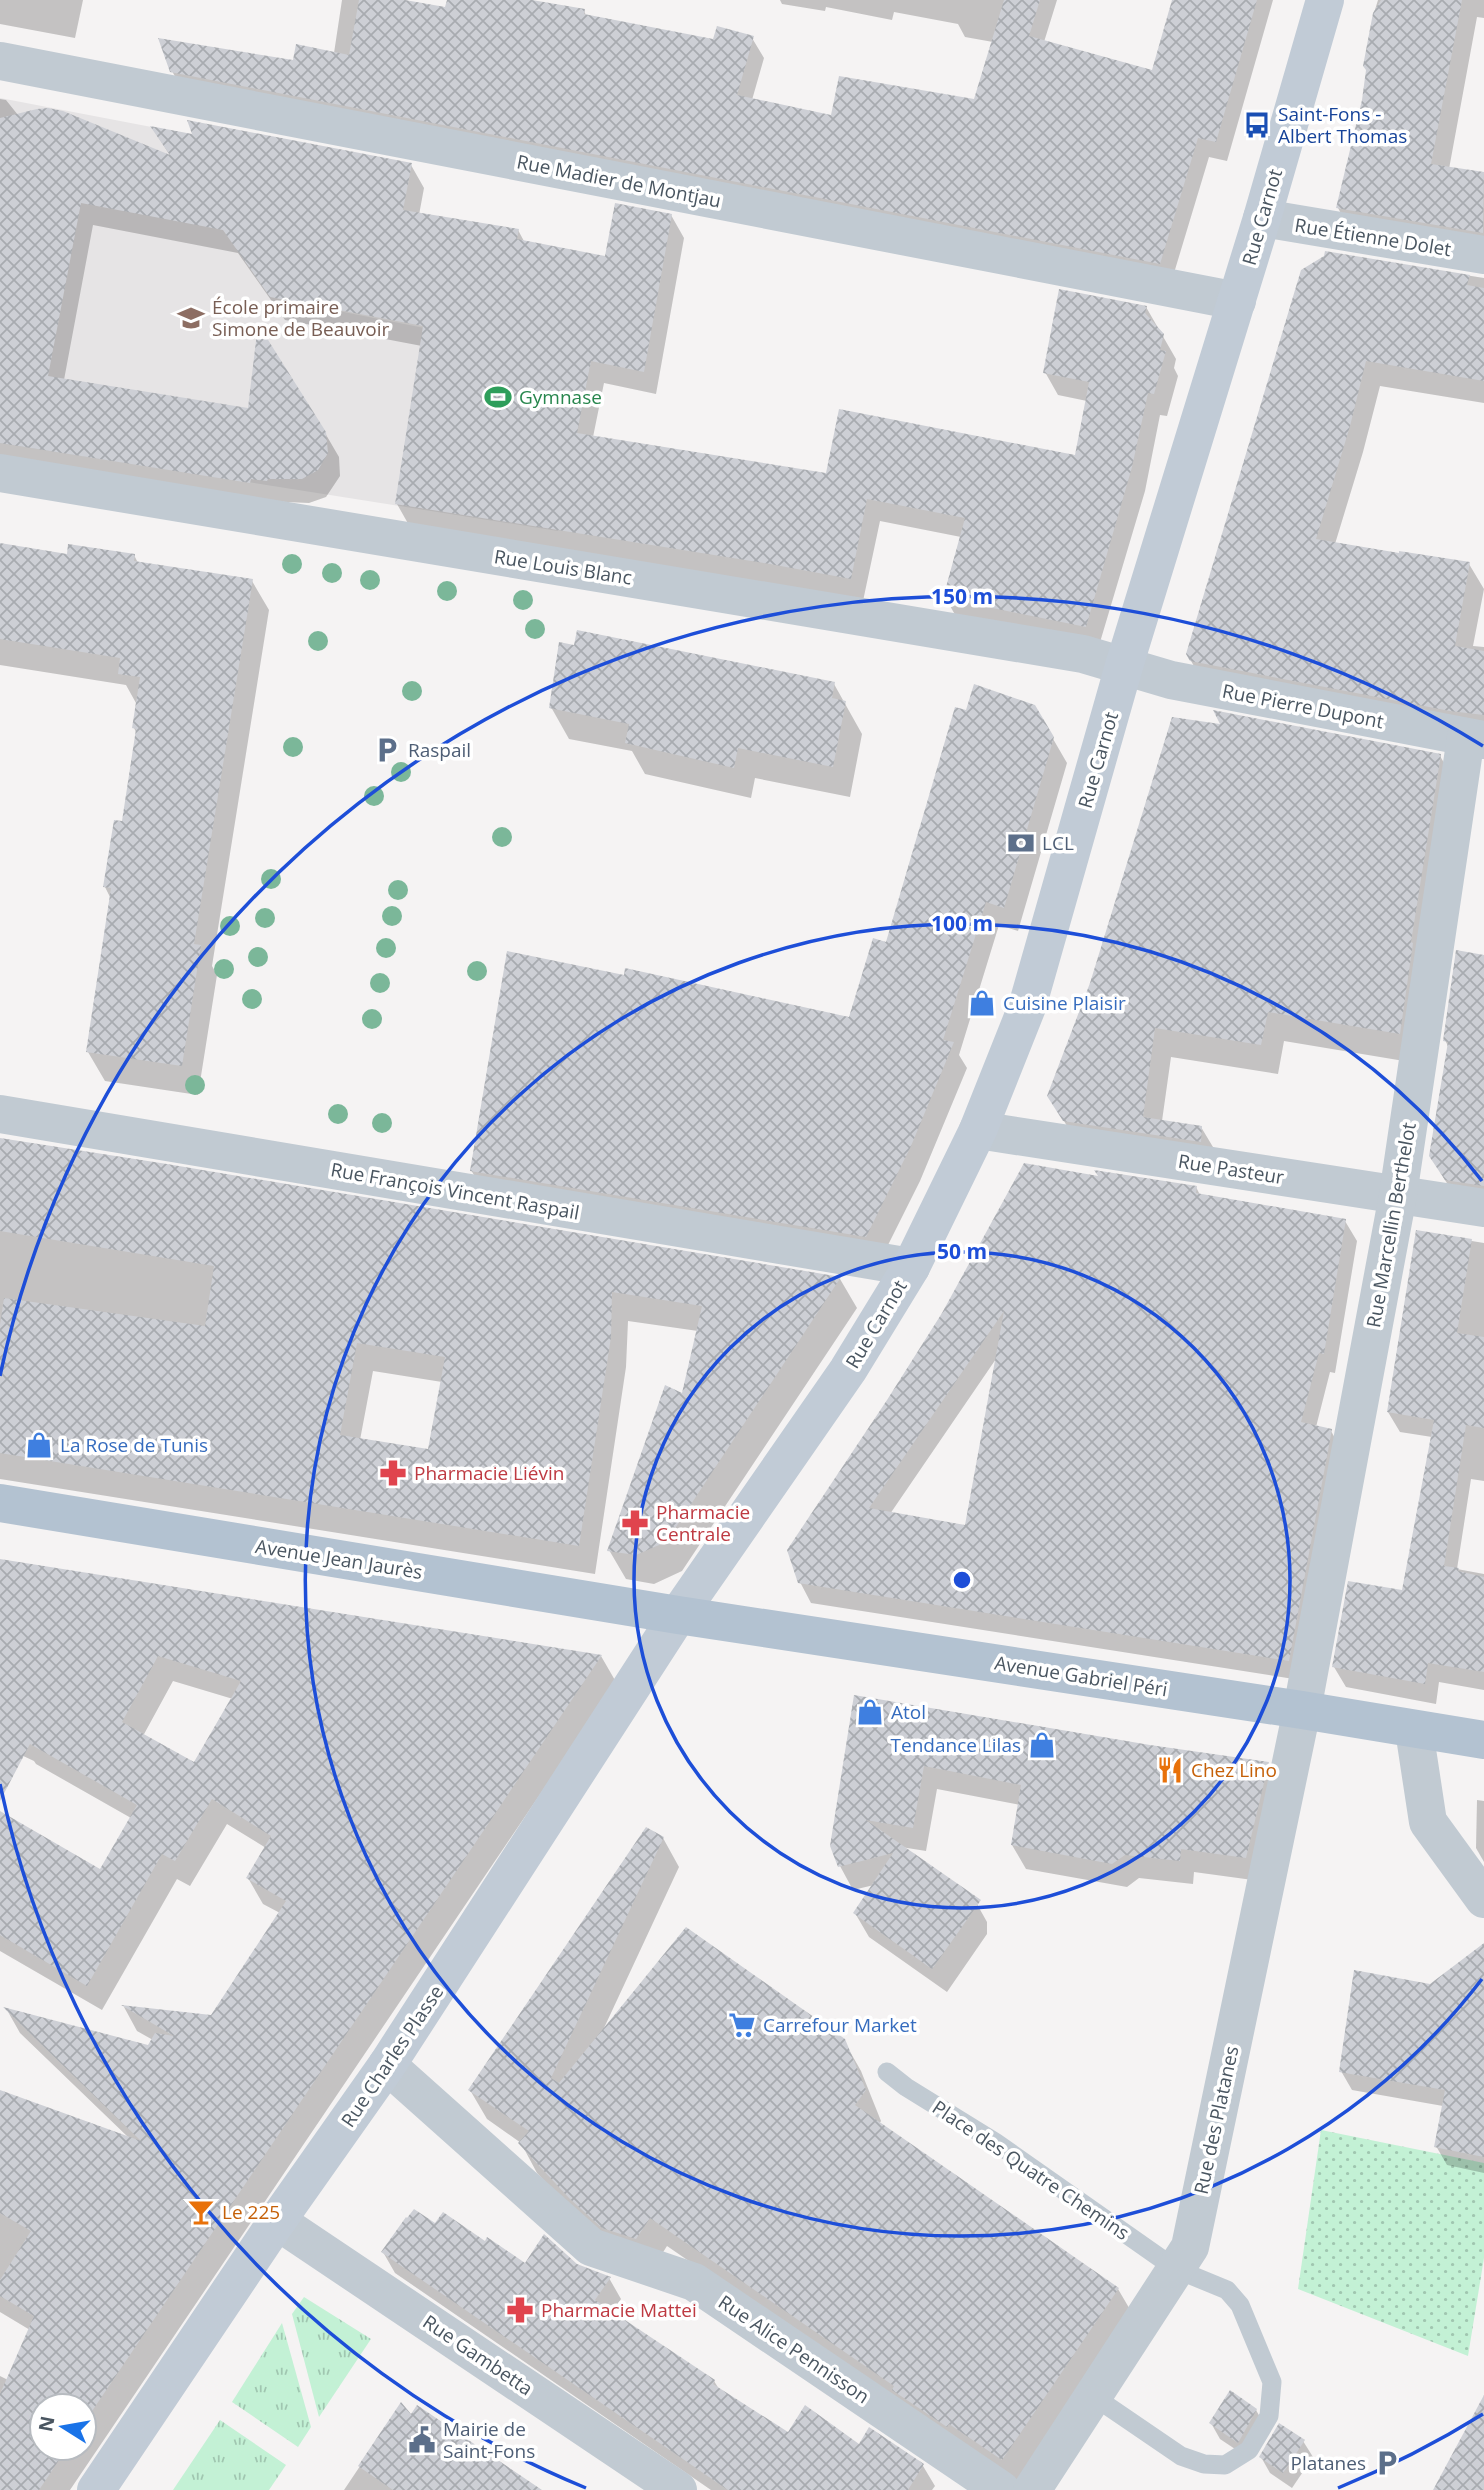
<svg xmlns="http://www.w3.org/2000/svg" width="1484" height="2490" font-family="'Open Sans',sans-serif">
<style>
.education{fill:#e6e4e5}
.grass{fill:url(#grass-tufts)}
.park{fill:url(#park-dots)}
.shadow{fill:#0003;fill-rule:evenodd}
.building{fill:url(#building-cross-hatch);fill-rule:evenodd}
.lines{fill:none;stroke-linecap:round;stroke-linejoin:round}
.lane{stroke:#c1cad2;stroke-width:19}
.street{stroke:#c1cad2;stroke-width:38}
.secondary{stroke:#c1cbd6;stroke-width:38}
.primary{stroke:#b3c2d1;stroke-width:38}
.tree{fill:#7bb799}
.ring{fill:none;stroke:#1d4ed8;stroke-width:3.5}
.labels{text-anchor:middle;stroke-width:7;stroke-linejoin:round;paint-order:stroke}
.transit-label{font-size:19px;fill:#164399;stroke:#fff;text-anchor:start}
.street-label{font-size:19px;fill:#4a5661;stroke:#fff}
.education-label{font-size:19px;fill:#785e54;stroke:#fff;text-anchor:start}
.leisure-label{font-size:19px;fill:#27864d;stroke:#fff;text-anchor:start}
.service-label{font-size:19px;fill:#4e5e75;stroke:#fff;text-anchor:start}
.shop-label{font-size:19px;fill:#366cbe;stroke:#fff;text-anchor:start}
.health-label{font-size:19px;fill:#be3a42;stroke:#fff;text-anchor:start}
.food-label{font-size:19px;fill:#c56008;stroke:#fff;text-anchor:start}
.centre{fill:#1d4ed8;stroke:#fff;stroke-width:3.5}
.ring-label{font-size:21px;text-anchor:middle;font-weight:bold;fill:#1d4ed8;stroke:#fff;stroke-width:7;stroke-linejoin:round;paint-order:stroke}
</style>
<defs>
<pattern id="grass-tufts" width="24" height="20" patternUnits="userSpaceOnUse" patternTransform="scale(1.75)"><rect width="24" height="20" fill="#c3f1d5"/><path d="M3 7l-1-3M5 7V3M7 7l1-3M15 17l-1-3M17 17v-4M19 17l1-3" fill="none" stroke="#a0c6b0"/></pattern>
<pattern id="park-dots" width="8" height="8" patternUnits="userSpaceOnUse" patternTransform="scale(1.75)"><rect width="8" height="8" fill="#c3f1d5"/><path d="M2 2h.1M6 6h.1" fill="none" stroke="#a0c6b0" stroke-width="1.8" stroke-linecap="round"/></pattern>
<pattern id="building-cross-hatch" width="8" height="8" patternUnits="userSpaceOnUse" patternTransform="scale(1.75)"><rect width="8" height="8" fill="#cdcfd5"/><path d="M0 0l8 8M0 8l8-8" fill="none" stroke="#a8abb0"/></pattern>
</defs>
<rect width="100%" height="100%" fill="#f5f3f3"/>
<polygon class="education" points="0,98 303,156 278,299 591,361 558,531 0,443"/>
<g class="grass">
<polygon points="304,2297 371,2339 319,2417 292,2314"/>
<polygon points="282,2323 311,2427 298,2447 232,2402"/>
<polygon points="220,2420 286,2465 269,2490 173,2490"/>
</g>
<polygon class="park" points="1321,2130 1484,2163 1484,2258 1468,2356 1298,2289"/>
<g class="shadow">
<polygon points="0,0 83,0 75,38 0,24"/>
<polygon points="342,0 395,0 447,9 449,0 513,0 584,11 587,17 714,41 752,38 764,58 752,100 833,117 975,101 993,42 965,37 958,24 894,12 892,20 826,7 825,11 782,4 780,0 1057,0 1044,42 1153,72 1174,0 1273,0 1227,161 1209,157 1171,283 183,91 172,71 294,62 334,53"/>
<polygon points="1378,0 1484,0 1484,18 1477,17 1449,169 1484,174 1484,255 1352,233 1338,208 1364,100 1374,13"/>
<polygon points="0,99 6,100 18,115 171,157 153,129 411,165 424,188 419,215 518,230 525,243 606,258 671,215 684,238 656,394 604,383 593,437 828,475 1076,457 1087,401 1058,395 1045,372 1146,307 1176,359 1174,368 1178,376 1167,416 1160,415 1145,491 1098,649 958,620 945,597 961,537 880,521 863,601 410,527 397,504 422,346 285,320 238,253 93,225 64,380 325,433 339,457 340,476 326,497 309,503 263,501 0,464"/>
<polygon points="1327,253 1484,278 1484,403 1380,386 1363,452 1335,544 1469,564 1484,589 1473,646 1484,647 1484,737 1206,686 1191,661"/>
<polygon points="0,545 68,556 134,555 138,563 252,581 269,610 212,966 217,975 198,1095 105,1081 88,1052 111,899 105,887 123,823 137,734 134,728 136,703 126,685 0,665"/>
<polygon points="834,684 862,734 850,797 755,778 751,798 645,774 632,751 569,739 551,707"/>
<polygon points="1034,706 1067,763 1018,931 999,925 959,1055 967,1068 920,1181 880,1261 486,1195 471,1170 850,1019 887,944 968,712"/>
<polygon points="1440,756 1457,785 1416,1063 1284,1041 1278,1074 1171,1057 1162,1121 1201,1127 1219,1157 1067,1126 1049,1096"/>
<polygon points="1484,956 1484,1204 1458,1200 1443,1177 1449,1048 1445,1040"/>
<path d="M 0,1140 L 840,1279 L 857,1308 L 682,1571 L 654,1584 L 626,1579 L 609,1550 L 684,1395 L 698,1331 L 628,1321 L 626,1367 L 595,1574 L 0,1479 ZM 373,1371 L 442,1382 L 429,1451 L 360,1440 Z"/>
<path d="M 1101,1178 L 1196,1187 L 1200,1195 L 1345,1221 L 1357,1241 L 1335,1373 L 1330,1372 L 1316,1427 L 1331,1431 L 1342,1451 L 1300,1680 L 811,1603 L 800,1582 ZM 998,1356 L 967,1527 L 890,1514 Z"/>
<polygon points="1417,1232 1484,1243 1484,1481 1471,1479 1457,1569 1484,1574 1484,1690 1439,1682 1436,1704 1346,1687 1334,1667 1404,1592 1432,1437 1400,1432 1388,1412"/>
<path d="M 0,1560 L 601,1656 L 616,1682 L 70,2490 L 0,2490 L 0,2376 L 8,2380 L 30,2330 L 0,2312 L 0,2109 L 129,2138 L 20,2033 L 7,2010 L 149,2047 L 153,2040 L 137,2031 L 124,2007 L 212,2017 L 280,1913 L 263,1904 L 248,1878 L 266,1848 L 227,1824 L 190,1886 L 177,1879 L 102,2010 L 0,1951 L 0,1813 L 101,1871 L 131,1818 L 36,1764 L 34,1761 L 6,1748 L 0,1736 ZM 173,1681 L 233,1699 L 195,1764 L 143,1736 ZM 42,2406 L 84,2406 L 84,2448 L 42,2448 Z"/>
<polygon points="856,1697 1150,1747 1268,1764 1282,1788 1260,1881 1194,1872 1193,1884 1139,1878 1127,1887 1026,1869 1012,1845 1020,1805 937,1789 926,1851 901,1847 973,1897 987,1922 987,1934 947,1992 869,1937 855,1913 874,1885 853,1890 840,1866"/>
<polygon points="1477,1800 1484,1801 1484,1862 1476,1848"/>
<polygon points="663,1838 679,1867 604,2028 844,2041 861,2071 881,2121 879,2124 1118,2289 1135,2318 1019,2488 667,2246 653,2268 587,2227 537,2173 521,2143 487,2119 470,2090"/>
<polygon points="1484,1946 1484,2173 1447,2165 1436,2146 1443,2106 1352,2090 1341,2071 1430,1985"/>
<polygon points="436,2226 485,2243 525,2266 576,2265 609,2278 621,2299 612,2313 714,2381 719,2389 789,2434 860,2447 923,2466 935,2486 932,2490 711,2490 395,2273 383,2252"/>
<polygon points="401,2405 412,2416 539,2490 344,2490"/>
<polygon points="1256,2410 1265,2426 1247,2457 1220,2439 1211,2423"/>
<polygon points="1303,2441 1313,2457 1292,2488 1270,2473 1261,2457"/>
</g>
<g class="building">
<polygon points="359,0 405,0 445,7 447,0 532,0 585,9 584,14 713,39 717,26 754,36 737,95 831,115 839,76 974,99 1004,0 1040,0 1029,36 1152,70 1172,0 1257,0 1216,142 1198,138 1160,264 170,72 158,38 293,60 296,44 349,55"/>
<polygon points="1381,0 1462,0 1431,164 1484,172 1483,233 1336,208 1362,100 1366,70 1363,66 1373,13"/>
<polygon points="48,108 63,111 170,155 150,126 192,134 187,120 412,163 403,210 519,229 517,239 605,256 615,203 672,214 644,372 591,361 577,433 826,473 839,409 1075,455 1089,382 1043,373 1059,289 1147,306 1145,313 1164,334 1160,350 1166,351 1154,394 1148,393 1132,467 1086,627 943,598 965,518 867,499 851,579 770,564 395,504 423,326 270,297 223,230 81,203 48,376 248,408 258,324 326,432 328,453 318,470 302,479 268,479 267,481 251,479 250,483 0,443 0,118 37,109"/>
<polygon points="1325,251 1470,275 1467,285 1484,288 1484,381 1366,361 1350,426 1316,539 1399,553 1399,551 1470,562 1455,646 1484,651 1484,715 1450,711 1190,661 1186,654 1301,270 1324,256"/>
<polygon points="0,543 67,554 68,544 135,554 134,561 253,579 194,944 201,945 182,1066 86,1052 111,888 103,887 114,820 122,821 136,729 132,728 140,677 118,674 120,658 0,639"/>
<polygon points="577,630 835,682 832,698 846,701 833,767 738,748 734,768 625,743 629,724 549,708 559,642 574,645"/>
<polygon points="974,684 1035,705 1054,737 1004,908 986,902 943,1040 954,1042 911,1146 866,1237 470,1171 507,951 624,975 625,968 849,1017 873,938 886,942 955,707 966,710"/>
<polygon points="1213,710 1441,754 1411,942 1413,943 1400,1034 1268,1012 1261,1045 1155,1028 1143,1117 1202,1126 1201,1142 1063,1121 1047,1096 1090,983 1172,717 1220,724"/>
<polygon points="1456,950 1484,955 1484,1186 1445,1180 1429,1156 1448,1042 1443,1041"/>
<path d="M 0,1138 L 167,1164 L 841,1277 L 666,1542 L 636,1555 L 607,1551 L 665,1385 L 682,1393 L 702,1306 L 612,1292 L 611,1337 L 579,1546 L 0,1453 L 0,1325 L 4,1298 L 205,1326 L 214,1266 L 0,1231 ZM 357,1343 L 445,1357 L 428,1449 L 340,1435 Z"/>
<path d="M 1024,1163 L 1098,1176 L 1094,1170 L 1197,1186 L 1196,1193 L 1346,1219 L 1324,1354 L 1319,1353 L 1301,1422 L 1332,1429 L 1289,1661 L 798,1583 L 787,1550 L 887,1400 L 942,1313 ZM 1004,1311 L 965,1525 L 869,1508 Z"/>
<polygon points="1416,1230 1472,1239 1457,1333 1484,1337 1484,1428 1466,1425 1444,1566 1459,1568 1458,1571 1484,1577 1484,1672 1428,1663 1425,1684 1332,1667 1348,1581 1402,1590 1434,1420 1387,1412"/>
<path d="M 0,1559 L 602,1655 L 84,2423 L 84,2406 L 42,2406 L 42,2448 L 67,2448 L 39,2490 L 0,2490 L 0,2394 L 34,2316 L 0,2296 L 0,2280 L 31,2231 L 0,2213 L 0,2090 L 141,2141 L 3,2007 L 148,2045 L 155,2033 L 174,2036 L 121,2005 L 211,2015 L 286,1901 L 246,1878 L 271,1836 L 212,1799 L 175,1861 L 162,1854 L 87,1986 L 0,1935 L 0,1811 L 100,1869 L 137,1805 L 30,1744 L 0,1801 ZM 158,1656 L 241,1681 L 194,1762 L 122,1722 Z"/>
<polygon points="854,1695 1150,1745 1269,1762 1246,1858 1181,1849 1180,1861 1125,1855 1112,1864 1011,1845 1021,1785 924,1766 913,1828 866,1820 981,1900 932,1969 853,1913 893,1853 838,1867 830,1846"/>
<polygon points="646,1827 664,1837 551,2078 559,2083 686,1927 845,2039 866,2090 855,2105 1119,2288 1002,2460 949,2424 947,2427 892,2390 894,2386 650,2218 636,2239 602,2228 569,2198 518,2143 529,2131 468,2090"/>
<polygon points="1484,1943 1484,2157 1434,2147 1445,2090 1339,2072 1354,1970 1430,1984"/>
<polygon points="414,2209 435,2223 443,2212 485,2241 487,2237 525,2263 544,2234 577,2264 611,2277 595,2300 715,2380 713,2384 788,2432 805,2405 859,2444 869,2427 924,2464 908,2490 728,2490 381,2252 406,2217 407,2218"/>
<polygon points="1230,2390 1257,2409 1238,2443 1209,2423"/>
<polygon points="1484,2395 1484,2490 1433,2490"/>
<polygon points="401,2402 411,2414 417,2405 542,2490 393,2490 358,2466"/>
<polygon points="1279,2423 1305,2440 1283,2473 1259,2457"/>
</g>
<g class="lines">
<polyline class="lane" points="887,2072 906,2087 995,2142 1176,2269 1227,2290 1240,2305 1272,2382 1269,2416 1249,2450 1225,2465 1204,2464 1181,2456 1093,2396"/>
<g class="street">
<polyline points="0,61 1237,301"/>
<polyline points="1262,218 1484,255"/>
<polyline points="0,473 1083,654 1171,680 1484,740"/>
<polyline points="0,1114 911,1267"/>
<polyline points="978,1130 1484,1208"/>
<polyline points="1414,1730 1428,1822 1484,1899"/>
<polyline points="387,2065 591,2247 694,2282 1001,2490"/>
<polyline points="277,2221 678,2490"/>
<polyline points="1032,2490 1190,2247 1302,1710 1398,1195 1466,737"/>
</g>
<polyline class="secondary" points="96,2490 277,2221 387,2065 678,1615 848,1370 911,1267 978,1130 1027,1007 1124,666 1262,218 1325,0"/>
<polyline class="primary" points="0,1503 678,1615 1302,1710 1484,1740"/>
</g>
<g class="tree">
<circle cx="292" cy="564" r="10"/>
<circle cx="332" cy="573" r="10"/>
<circle cx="370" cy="580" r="10"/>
<circle cx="447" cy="591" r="10"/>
<circle cx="523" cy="600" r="10"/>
<circle cx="535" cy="629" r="10"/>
<circle cx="318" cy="641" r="10"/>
<circle cx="412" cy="691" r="10"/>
<circle cx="293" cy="747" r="10"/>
<circle cx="401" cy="772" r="10"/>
<circle cx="374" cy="796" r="10"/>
<circle cx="502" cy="837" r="10"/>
<circle cx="271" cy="879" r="10"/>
<circle cx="398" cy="890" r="10"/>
<circle cx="392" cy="916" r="10"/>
<circle cx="265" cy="918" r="10"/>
<circle cx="230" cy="926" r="10"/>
<circle cx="386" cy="948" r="10"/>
<circle cx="258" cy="957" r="10"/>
<circle cx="224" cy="969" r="10"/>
<circle cx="477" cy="971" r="10"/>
<circle cx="380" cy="983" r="10"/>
<circle cx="252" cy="999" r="10"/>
<circle cx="372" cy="1019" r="10"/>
<circle cx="195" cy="1085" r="10"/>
<circle cx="338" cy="1114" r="10"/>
<circle cx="382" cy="1123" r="10"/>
</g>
<g class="ring">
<circle cx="962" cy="1580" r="328"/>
<path d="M1482 1979A656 656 0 1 1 1482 1181"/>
<path d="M1483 2414A983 983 0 0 1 1338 2488M586 2488A983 983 0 0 1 0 1784M0 1376A983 983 0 0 1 1483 746"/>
</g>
<defs>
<g id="bus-bare" transform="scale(2.1)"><path d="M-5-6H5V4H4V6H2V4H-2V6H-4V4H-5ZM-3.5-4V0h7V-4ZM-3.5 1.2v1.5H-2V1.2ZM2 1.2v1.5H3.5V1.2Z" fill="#1a4fb4" stroke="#fff" stroke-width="2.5" paint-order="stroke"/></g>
<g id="school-bare" transform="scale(2.1)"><path d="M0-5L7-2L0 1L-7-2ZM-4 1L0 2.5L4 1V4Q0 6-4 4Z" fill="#8d6e63" stroke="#fff" stroke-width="2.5" paint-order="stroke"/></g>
<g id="stadium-bare" transform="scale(2.1)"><path d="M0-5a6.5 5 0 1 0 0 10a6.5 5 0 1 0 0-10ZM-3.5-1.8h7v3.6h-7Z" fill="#2e9e5b" stroke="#fff" stroke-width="2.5" paint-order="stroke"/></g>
<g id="parking-bare" transform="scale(2.1)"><path d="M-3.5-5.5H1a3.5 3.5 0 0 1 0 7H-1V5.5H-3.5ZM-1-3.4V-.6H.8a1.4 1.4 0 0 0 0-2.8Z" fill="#5c6f8a" stroke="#fff" stroke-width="2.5" paint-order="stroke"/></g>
<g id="bank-bare" transform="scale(2.1)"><path d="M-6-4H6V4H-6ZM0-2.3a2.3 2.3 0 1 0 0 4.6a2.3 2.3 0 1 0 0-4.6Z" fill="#5c6f8a" stroke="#fff" stroke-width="2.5" paint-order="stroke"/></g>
<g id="shop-bare" transform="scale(2.1)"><path d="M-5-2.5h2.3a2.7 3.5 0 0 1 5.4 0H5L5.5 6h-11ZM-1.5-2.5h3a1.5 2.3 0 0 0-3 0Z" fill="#3f7fe0" stroke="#fff" stroke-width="2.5" paint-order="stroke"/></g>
<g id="pharmacy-bare" transform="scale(2.1)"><path d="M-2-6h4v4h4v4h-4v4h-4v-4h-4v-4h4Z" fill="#e0444e" stroke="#fff" stroke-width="2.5" paint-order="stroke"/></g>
<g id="restaurant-bare" transform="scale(2.1)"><path d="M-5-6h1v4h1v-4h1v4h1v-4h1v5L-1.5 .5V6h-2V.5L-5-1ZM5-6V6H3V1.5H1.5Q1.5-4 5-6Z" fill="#e8710a" stroke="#fff" stroke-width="2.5" paint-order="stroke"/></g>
<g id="supermarket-bare" transform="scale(2.1)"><path d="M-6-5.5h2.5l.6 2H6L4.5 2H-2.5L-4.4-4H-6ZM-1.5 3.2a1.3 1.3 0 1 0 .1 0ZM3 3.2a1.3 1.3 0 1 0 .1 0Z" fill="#3f7fe0" stroke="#fff" stroke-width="2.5" paint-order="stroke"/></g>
<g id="bar-bare" transform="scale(2.1)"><path d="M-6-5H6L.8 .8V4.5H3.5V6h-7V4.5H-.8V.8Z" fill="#e8710a" stroke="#fff" stroke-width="2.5" paint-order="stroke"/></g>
<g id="civic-bare" transform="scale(2.1)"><path d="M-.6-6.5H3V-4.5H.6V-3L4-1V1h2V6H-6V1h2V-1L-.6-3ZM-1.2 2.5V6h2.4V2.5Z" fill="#5c6f8a" stroke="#fff" stroke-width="2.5" paint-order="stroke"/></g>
</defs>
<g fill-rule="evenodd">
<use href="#bus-bare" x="1257" y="125"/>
<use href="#school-bare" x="191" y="318"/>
<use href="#stadium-bare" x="498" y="397"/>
<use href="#parking-bare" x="387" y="750"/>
<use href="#bank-bare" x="1021" y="843"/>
<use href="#shop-bare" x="982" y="1003"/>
<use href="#shop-bare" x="39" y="1445"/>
<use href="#pharmacy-bare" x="393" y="1473"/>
<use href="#pharmacy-bare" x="635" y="1523"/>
<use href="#shop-bare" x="870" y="1712"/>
<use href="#shop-bare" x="1042" y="1745"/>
<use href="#restaurant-bare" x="1170" y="1770"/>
<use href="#supermarket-bare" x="742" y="2025"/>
<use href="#bar-bare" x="201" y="2212"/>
<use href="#pharmacy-bare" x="520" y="2310"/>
<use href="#civic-bare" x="422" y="2440"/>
<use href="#parking-bare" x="1387" y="2463"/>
</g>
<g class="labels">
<g class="transit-label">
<text x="1278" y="121">Saint-Fons -<tspan x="1278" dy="22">Albert Thomas</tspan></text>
</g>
<g class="street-label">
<text transform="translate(619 181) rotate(11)" y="7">Rue Madier de Montjau</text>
<text transform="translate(1262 217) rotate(-74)" y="7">Rue Carnot</text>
<text transform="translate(1373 237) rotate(9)" y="7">Rue Étienne Dolet</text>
<text transform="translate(563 567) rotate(9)" y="7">Rue Louis Blanc</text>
<text transform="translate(1303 706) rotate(11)" y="7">Rue Pierre Dupont</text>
<text transform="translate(1098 760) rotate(-74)" y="7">Rue Carnot</text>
<text transform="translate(1231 1169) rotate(9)" y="7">Rue Pasteur</text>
<text transform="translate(455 1191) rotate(10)" y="7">Rue François Vincent Raspail</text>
<text transform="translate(1391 1225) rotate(-80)" y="7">Rue Marcellin Berthelot</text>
<text transform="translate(876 1324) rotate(-59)" y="7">Rue Carnot</text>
<text transform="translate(339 1559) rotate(9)" y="7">Avenue Jean Jaurès</text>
<text transform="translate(1081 1676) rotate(9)" y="7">Avenue Gabriel Péri</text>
<text transform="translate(392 2056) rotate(-56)" y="7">Rue Charles Plasse</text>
<text transform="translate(1216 2120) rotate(-78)" y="7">Rue des Platanes</text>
<text transform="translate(1031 2170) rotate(34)" y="7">Place des Quatre Chemins</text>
<text transform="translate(794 2349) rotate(34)" y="7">Rue Alice Pennisson</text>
<text transform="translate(478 2355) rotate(34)" y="7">Rue Gambetta</text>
</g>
<g class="education-label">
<text x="212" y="314">École primaire<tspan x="212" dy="22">Simone de Beauvoir</tspan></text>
</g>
<g class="leisure-label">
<text x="519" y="404">Gymnase</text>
</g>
<g class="service-label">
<text x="408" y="757">Raspail</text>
<text x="1042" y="850">LCL</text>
<text x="443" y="2436">Mairie de<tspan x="443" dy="22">Saint-Fons</tspan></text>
<text x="1366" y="2470" text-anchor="end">Platanes</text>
</g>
<g class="shop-label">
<text x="1003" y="1010">Cuisine Plaisir</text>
<text x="60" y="1452">La Rose de Tunis</text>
<text x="891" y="1719">Atol</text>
<text x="1021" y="1752" text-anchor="end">Tendance Lilas</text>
<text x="763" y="2032">Carrefour Market</text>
</g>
<g class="health-label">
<text x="414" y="1480">Pharmacie Liévin</text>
<text x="656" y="1519">Pharmacie<tspan x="656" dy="22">Centrale</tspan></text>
<text x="541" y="2317">Pharmacie Mattei</text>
</g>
<g class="food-label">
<text x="1191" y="1777">Chez Lino</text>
<text x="222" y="2219">Le 225</text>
</g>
</g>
<circle cx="962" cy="1580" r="10" class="centre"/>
<g class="ring-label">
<text x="962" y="604">150 m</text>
<text x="962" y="931">100 m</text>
<text x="962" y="1259">50 m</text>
</g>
<g transform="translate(63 2427) rotate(281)"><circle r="33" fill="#ffffff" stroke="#b7bbc0" stroke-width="2"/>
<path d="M0-5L12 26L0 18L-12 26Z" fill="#1a73e8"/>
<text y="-10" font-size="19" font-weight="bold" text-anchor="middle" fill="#4a5661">N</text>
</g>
</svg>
